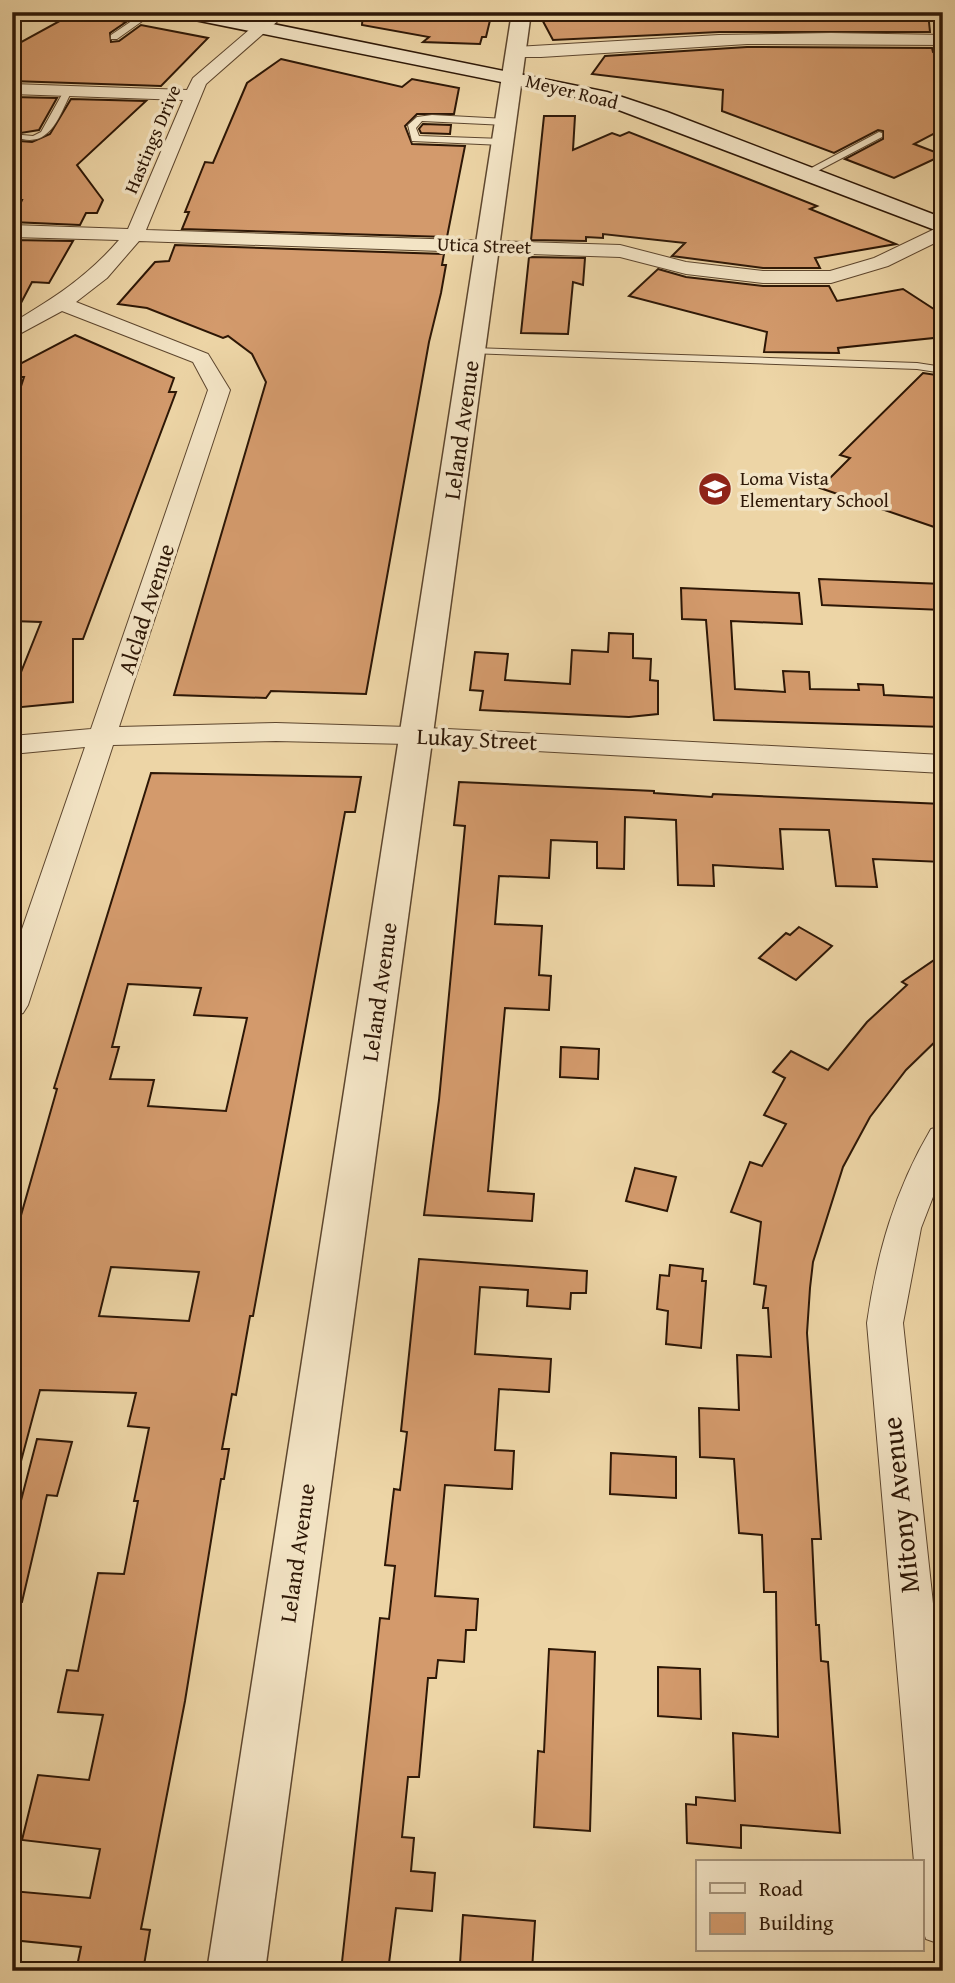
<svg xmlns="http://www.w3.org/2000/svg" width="955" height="1983" font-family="'Gentium Book Plus',serif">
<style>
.building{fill:#d39a6c;stroke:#2d1706;stroke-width:2;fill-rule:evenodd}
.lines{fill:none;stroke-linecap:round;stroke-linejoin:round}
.service-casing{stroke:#5d462e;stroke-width:2}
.minor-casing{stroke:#5d462e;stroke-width:2}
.tertiary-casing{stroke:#5d462e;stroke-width:3}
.secondary-casing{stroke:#2d1706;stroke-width:3}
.service{fill:#f3e4c5;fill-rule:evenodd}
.minor{fill:#f3e4c5;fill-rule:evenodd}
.tertiary{fill:#f3e4c5;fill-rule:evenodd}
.secondary{fill:#f3e4c5;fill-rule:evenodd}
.labels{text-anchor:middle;stroke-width:7;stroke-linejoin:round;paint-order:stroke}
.far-street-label{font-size:19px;fill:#2d1706;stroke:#f3e4c5}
.far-poi-label{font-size:19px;fill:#2d1706;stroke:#f3e4c5;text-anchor:start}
.street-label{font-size:23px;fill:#2d1706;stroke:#f3e4c5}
.near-street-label{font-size:28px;fill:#2d1706;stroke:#f3e4c5}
</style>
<rect width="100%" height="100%" fill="#edd5a6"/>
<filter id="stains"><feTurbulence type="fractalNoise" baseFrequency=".00286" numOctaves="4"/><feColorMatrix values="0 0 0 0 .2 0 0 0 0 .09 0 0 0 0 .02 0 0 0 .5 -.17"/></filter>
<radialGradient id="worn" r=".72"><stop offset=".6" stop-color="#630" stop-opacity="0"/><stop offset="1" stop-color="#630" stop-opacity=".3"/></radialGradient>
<g class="building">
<polygon points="76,12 126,22 110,33 111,42 119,41 141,25 208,38 161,86 12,81 12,47"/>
<polygon points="363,12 492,12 486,37 482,37 480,44 423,42 429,37 362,25"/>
<polygon points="538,12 928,12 930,32 719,32 553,40"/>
<polygon points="747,47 932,48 933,52 943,57 943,129 914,144 943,155 894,178 845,159 883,139 883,131 878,130 834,153 722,111 723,90 592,74 605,56"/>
<polygon points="281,59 402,87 412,79 459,88 454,114 417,114 405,126 412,144 465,146 447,237 182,229 189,212 185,212 205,162 213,163 247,83"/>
<polygon points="12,97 57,98 39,130 20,133 20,141 32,142 50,134 71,99 146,101 77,165 103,200 97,213 86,213 80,225 12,222 22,200 12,200 12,181 18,172 12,171"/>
<polygon points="544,116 575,116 573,150 612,133 620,136 629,132 817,206 810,209 896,244 815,258 820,268 763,268 672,256 685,243 603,234 603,238 586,237 586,241 531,240"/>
<polygon points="423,124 451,125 450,134 421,133 419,129"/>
<polygon points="12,240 73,241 49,283 32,282 12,320"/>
<polygon points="175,245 444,254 442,265 446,265 441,293 429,342 366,694 271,691 266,698 174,695 266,382 252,354 228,336 223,338 147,308 118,304 155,262 169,261"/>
<polygon points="529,257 585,258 583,285 573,282 568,334 521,333"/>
<polygon points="658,269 686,277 763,286 829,286 837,301 903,289 943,315 943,337 838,348 839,353 764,352 767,332 629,296"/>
<polygon points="75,335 174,378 169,392 176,392 83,639 73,639 73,702 12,708 12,678 19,677 41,622 12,621 12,414 24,377 12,377 12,368"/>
<polygon points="923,373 943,376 943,530 820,488 850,458 840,455"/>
<polygon points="819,579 943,584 943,610 822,605"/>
<polygon points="681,588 799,593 802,624 731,621 735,689 785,692 783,671 809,672 810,689 859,690 858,684 883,685 884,695 943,698 943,727 714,720 706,620 682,619"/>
<polygon points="609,633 633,634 633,658 651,659 650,680 658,681 658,714 629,717 480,710 483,691 470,690 475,652 508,654 505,680 570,684 572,650 608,652"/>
<path d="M 151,773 L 361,777 L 355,812 L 345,812 L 253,1316 L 250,1316 L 236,1395 L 232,1394 L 222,1449 L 229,1449 L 224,1479 L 221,1479 L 185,1701 L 141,1929 L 150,1930 L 143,1971 L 76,1971 L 81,1947 L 12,1940 L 12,1891 L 90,1898 L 100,1849 L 22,1840 L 38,1775 L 89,1780 L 103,1715 L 58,1712 L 67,1670 L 78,1671 L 98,1573 L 124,1574 L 138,1501 L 134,1501 L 149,1428 L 128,1426 L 136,1393 L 40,1390 L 20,1465 L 12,1464 L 12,1247 L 57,1089 L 54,1088 ZM 128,984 L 201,988 L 194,1015 L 247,1018 L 226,1111 L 148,1106 L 154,1080 L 110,1079 L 119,1047 L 112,1047 ZM 111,1267 L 199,1272 L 189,1321 L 99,1316 Z"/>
<polygon points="459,782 654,791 654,793 712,797 713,794 943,804 943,862 873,859 877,887 836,886 829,830 780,829 783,869 713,865 714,886 678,885 676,820 625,817 624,869 597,868 597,842 551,840 549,878 499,876 495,924 542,926 539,975 551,976 549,1010 505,1008 488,1191 534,1194 532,1221 424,1215 439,1100 465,826 454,825"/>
<polygon points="799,927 832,946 796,980 759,958 786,933 790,935"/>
<polygon points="943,954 943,1034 906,1070 870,1117 843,1167 813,1262 810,1288 807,1333 821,1539 812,1539 816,1625 819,1625 821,1661 828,1662 840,1833 741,1825 741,1848 687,1843 686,1804 696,1805 696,1797 735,1801 733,1733 778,1737 776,1592 764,1592 762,1535 739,1533 734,1459 700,1457 699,1408 739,1410 737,1355 771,1357 768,1308 763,1308 766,1286 754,1284 761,1222 731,1212 750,1162 762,1166 786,1124 764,1115 785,1078 773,1072 791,1051 828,1070 867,1022 907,985 902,982"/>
<polygon points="561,1047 599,1049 598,1079 560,1077"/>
<polygon points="635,1168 676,1177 667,1211 626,1201"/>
<polygon points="419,1259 587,1271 586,1293 571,1293 570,1309 527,1306 528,1290 480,1287 475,1354 551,1359 549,1392 499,1389 495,1450 514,1451 512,1489 445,1485 435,1596 478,1599 476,1630 466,1630 464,1662 438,1660 436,1678 428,1678 419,1777 408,1777 402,1837 414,1838 411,1871 435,1873 432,1911 396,1908 388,1971 341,1971 380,1618 389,1619 395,1566 385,1565 394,1489 400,1490 407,1432 401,1431"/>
<polygon points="670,1265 703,1269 702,1281 706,1281 701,1348 666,1344 668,1311 657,1309 660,1275 669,1276"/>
<polygon points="37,1439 72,1442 57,1496 47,1495 22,1602 12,1601 12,1511 18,1512"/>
<polygon points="611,1453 676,1457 676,1498 610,1494"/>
<polygon points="549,1649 595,1652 590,1831 534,1827 538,1751 544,1752"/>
<polygon points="658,1667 700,1669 701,1719 658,1716"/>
<polygon points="463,1915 535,1921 532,1971 460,1964"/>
</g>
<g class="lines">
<g class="service-casing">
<g id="service">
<polygon points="145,12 155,12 117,39 111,39 111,35"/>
<path d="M 65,89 L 72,91 C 60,113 52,146 22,139 L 22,135 L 33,136 L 41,132 Z"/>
<polygon points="432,115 506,119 510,122 506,125 422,121 416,128 419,136 503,139 507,142 503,145 412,141 408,125 417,117"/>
<polygon points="879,132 882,133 882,137 810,175 802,173"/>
<polygon points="473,348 917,363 943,367 943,373 917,369 469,353 469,349"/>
</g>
</g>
<g class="minor-casing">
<g id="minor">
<path d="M 270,12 L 288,12 L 206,84 L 146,230 L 620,245 L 686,262 L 763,271 L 830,271 L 874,258 L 943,225 L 943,239 L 888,266 L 831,283 L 763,283 L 686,274 L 620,257 L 139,241 L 107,278 L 76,302 L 208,354 L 230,390 L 119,727 L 276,723 L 408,727 L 943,755 L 943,773 L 408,744 L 276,741 L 113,745 L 28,1005 L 23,1013 L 12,1017 L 12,958 L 85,747 L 12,754 L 12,736 L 91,729 L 208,390 L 193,362 L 62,311 L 12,338 L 12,323 C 54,298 87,277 119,240 L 12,237 L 12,225 L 128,229 L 183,100 L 12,94 L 12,84 L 187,90 L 193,78 Z"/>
<polygon points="831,33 943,35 943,45 747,44 541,57 516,57 508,52 516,47 719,35"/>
<path d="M 943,1126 L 943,1171 L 921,1228 L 903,1323 L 943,1697 L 943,1945 L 926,1939 L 922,1927 L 922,1862 L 914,1862 L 867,1323 C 877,1253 895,1190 931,1129 Z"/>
</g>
</g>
<g class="tertiary-casing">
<polygon id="tertiary" points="512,12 531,12 265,1971 207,1971"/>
</g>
<g class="secondary-casing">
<polygon id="secondary" points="176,12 214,12 607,92 667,112 943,218 943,233 595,101 185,18"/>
</g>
<use href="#service" class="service"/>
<use href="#minor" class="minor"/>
<use href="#tertiary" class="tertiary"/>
<use href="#secondary" class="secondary"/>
</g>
<defs>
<g id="school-disc" transform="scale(1.75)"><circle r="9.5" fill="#8f2418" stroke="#f3e4c5"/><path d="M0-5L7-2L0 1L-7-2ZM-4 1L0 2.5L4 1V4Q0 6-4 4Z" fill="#fff"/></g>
</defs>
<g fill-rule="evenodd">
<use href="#school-disc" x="715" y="489"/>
</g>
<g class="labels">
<g class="far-street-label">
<text transform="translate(572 91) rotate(14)" y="7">Meyer Road</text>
<text transform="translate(152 139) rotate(-67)" y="7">Hastings Drive</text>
<text transform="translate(484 245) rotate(2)" y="7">Utica Street</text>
</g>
<g class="far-poi-label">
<text x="740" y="485">Loma Vista<tspan x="740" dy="22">Elementary School</tspan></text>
</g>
<g class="street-label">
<text transform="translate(461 430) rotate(-82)" y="8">Leland Avenue</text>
<text transform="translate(146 609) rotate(-72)" y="8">Alclad Avenue</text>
<text transform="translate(477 739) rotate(3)" y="8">Lukay Street</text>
<text transform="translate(379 992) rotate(-82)" y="8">Leland Avenue</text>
<text transform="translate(297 1553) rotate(-82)" y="8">Leland Avenue</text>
</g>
<g class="near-street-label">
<text transform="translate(900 1505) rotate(-96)" y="10">Mitony Avenue</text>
</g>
</g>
<rect width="955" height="1983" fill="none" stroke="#edd5a6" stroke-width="42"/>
<rect x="14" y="14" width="927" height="1955" fill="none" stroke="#2d1706" stroke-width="3.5"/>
<rect x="21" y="21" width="913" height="1941" fill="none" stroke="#2d1706" stroke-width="2"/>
<rect x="696" y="1860" width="228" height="91" fill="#f3e4c5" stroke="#a49279" stroke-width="2"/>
<rect x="710" y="1883" width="35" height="10" fill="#f3e4c5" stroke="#a49279" stroke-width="2"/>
<text x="759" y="1896" font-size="21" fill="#2d1706">Road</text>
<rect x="710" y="1913" width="35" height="21" fill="#d39a6c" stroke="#a49279" stroke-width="2"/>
<text x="759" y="1930" font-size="21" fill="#2d1706">Building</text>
<rect width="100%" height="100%" filter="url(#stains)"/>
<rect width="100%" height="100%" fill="url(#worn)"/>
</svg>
